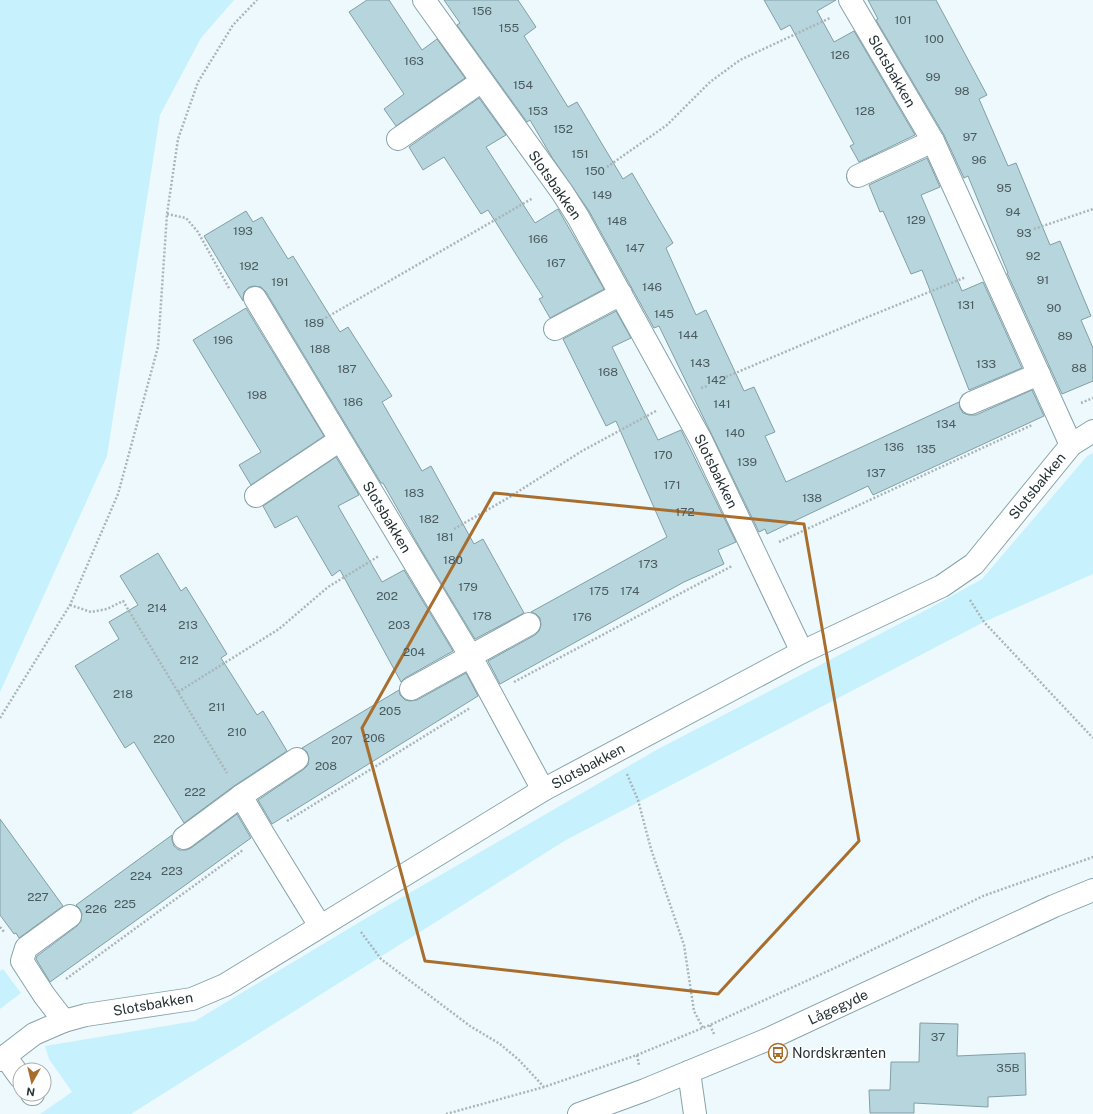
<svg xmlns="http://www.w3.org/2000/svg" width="1093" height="1114" font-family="'Public Sans',sans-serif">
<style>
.green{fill:#c7f2fd}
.building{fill:#b7d5dd;stroke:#829fa6}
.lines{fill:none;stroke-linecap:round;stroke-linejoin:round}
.street-casing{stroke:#86a3aa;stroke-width:24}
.secondary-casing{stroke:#86a3aa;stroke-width:24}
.path{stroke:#a9b5b8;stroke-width:2.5;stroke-dasharray:2 2;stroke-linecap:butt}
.street{stroke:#fff;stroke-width:22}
.secondary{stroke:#fff;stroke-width:22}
.marked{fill:none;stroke:#a86e2e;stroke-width:3;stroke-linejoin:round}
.labels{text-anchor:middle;stroke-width:3;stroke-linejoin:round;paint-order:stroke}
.number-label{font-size:12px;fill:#4a5a5e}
.street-label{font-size:14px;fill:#253134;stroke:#fff}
.poi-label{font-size:14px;fill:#253134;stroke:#fff;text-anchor:start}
</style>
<rect width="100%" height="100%" fill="#edf9fd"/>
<g class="green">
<polygon points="0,0 234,0 201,38 160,115 107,456 0,692"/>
<polygon points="1093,453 1093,574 984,622 566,840 131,1114 40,1114 72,1092 49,1059 45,1046 195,1021 368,917 658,749 928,609 982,579 1087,456"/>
<polygon points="3,969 21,993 0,1009 0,971"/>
</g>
<g class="building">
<polygon points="367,0 389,0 422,50 437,39 465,78 396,126 384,109 404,94 349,12"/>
<polygon points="444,0 518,0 536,27 524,36 568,107 577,102 623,179 632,173 673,243 666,248 696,315 706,310 744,391 754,387 775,432 765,436 786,482 959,402 960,408 963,413 969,415 976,415 1032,390 1044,416 873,495 868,486 767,534 765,529 759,532 659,326 654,328 589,211 553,159 530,120 527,122 457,25 460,23"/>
<polygon points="764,0 836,0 817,11 834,42 854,31 915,135 859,162 850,146 854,144 790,25 781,30"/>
<polygon points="868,0 936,0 987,95 979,99 1008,166 1016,163 1050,245 1060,241 1076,280 1091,316 1081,320 1093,348 1093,381 1062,394 1007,273 1008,273 968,176 964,178 944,135 876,20 878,19"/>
<polygon points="479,98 506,135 486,147 535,223 558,209 604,289 550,318 539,299 543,297 488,210 481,214 444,157 423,170 409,147"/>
<polygon points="927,158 940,187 921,195 962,291 983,282 1022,368 969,390 922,270 911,274 883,211 880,212 869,185"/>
<polygon points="246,211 253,222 262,217 288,259 293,256 340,332 348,327 392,396 382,402 422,471 431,466 474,544 483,539 524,613 475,639 420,548 383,483 381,483 266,292 261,287 254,286 249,287 244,292 243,298 243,301 204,236"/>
<polygon points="246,308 324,436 251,485 239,465 261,452 193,340"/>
<polygon points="616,311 631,338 612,347 658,440 681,430 736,542 718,550 724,564 684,582 500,684 488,661 535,635 539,631 541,625 540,618 536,614 531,612 667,537 616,421 606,426 563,339"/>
<polygon points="336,457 359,495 338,506 382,582 404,570 453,651 405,678 401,682 340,570 332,576 297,516 275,528 263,506"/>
<polygon points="158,553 181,591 186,587 227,654 221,658 257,715 263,711 287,751 234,786 184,823 134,742 125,748 75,666 119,639 109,622 138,605 120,576"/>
<polygon points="466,673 478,696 272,824 258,800 304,769 308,765 309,758 307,752 302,748 399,690 400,695 405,700 410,701 417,700"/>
<polygon points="237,814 251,838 50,982 36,959 37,956 77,926 81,921 82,914 80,909 76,905 172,835 172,840 174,846 179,850 186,850 191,848"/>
<polygon points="0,819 63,906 19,938 16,933 14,934 0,915"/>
<polygon points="920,1023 958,1024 957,1056 1025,1053 1026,1095 988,1097 988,1107 914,1103 914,1113 870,1113 869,1090 890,1090 891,1062 919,1062"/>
</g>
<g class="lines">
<g class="street-casing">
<g id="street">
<polyline points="424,0 562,192 578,217 701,440 802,652"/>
<polyline points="850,0 933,141 1071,445"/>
<polyline points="398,139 482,81"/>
<polyline points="858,176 933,141"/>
<polyline points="255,298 470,655 543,790"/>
<polyline points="555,329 621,294"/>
<polyline points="971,403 1039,374"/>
<polyline points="256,496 340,440"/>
<polyline points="411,689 529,624"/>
<polyline points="241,796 264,835 320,926"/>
<polyline points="184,838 241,796 297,759"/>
<polyline points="64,1021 44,995 22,961 26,948 70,916"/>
<polyline points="5,1056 20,1077"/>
<polyline points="0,1060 34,1034 64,1021 86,1015 192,999 225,985 543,790 802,652 942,586 974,564 1071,445 1093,431"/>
<polyline points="689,1072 695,1114"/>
<polyline points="32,1094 33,1094"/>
</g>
</g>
<g class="secondary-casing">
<polyline id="secondary" points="579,1114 645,1090 766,1040 1054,906 1093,890"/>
</g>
<g class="path">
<polyline points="607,167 667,125 710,82 740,60 830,18"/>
<polyline points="167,214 186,218 198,232 230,290"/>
<polyline points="1034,229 1093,209"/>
<polyline points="322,320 533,198"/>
<polyline points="726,377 865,318 966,277"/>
<polyline points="701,388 707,386"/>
<polyline points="1081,403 1093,398"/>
<polyline points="454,529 508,498 582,451 656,411"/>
<polyline points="779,542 1032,425"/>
<polyline points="970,600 984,622 1093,738"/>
<polyline points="70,605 91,612 107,609 123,601 227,773"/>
<polyline points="514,682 732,566"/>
<polyline points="178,692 279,629 328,587 379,556"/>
<polyline points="0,718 70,605 118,494 158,347 167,214 178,139 198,82 233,25 257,0"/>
<polyline points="627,774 638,800 651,849 684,945 694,1011 703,1028"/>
<polyline points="287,821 470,708"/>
<polyline points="0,927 5,933"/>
<polyline points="361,932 381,959 470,1026 500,1044 519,1060 544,1087"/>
<polyline points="66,979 243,850"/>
<polyline points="710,1025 714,1034"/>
<polyline points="637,1055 639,1065"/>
<polyline points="446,1114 544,1087 637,1055 710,1025 839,966 983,896 1093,857"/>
</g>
<use href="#street" class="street"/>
<use href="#secondary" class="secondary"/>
</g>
<path class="marked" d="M 494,493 L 804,524 L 859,841 L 718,994 L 425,961 L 362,728 Z"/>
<defs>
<g id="bus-ring" transform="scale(1)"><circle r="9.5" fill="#fff" stroke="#a86e2e" stroke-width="1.5"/><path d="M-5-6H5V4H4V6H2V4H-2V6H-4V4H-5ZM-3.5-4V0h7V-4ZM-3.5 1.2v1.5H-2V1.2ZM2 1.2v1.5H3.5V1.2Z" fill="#a86e2e"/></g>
</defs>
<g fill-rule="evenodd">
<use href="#bus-ring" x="778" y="1053"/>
</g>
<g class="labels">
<g class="number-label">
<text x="482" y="15">156</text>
<text x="903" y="24">101</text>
<text x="509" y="32">155</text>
<text x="934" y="43">100</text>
<text x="840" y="59">126</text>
<text x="414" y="65">163</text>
<text x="933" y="81">99</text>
<text x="523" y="89">154</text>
<text x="962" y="95">98</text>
<text x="538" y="115">153</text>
<text x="865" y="115">128</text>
<text x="563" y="133">152</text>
<text x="970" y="141">97</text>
<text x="580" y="158">151</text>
<text x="979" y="164">96</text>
<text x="595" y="175">150</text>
<text x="1004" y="192">95</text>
<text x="602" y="199">149</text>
<text x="1013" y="216">94</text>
<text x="916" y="224">129</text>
<text x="617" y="225">148</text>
<text x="243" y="235">193</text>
<text x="1024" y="237">93</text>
<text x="538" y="243">166</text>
<text x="635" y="252">147</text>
<text x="1033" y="260">92</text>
<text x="556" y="267">167</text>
<text x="249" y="270">192</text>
<text x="1043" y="284">91</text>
<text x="280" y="286">191</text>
<text x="652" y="291">146</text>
<text x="966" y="309">131</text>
<text x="1054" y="312">90</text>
<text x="664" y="318">145</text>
<text x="314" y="327">189</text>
<text x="688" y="339">144</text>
<text x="1065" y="340">89</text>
<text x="223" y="344">196</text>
<text x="320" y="353">188</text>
<text x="700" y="367">143</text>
<text x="986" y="368">133</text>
<text x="1079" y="372">88</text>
<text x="347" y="373">187</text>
<text x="608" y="376">168</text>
<text x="716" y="384">142</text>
<text x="257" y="399">198</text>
<text x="353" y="406">186</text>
<text x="722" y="408">141</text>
<text x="946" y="428">134</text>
<text x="735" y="437">140</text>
<text x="894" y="451">136</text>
<text x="926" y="453">135</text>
<text x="663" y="459">170</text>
<text x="747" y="466">139</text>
<text x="876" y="477">137</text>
<text x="672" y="489">171</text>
<text x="414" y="497">183</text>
<text x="812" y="502">138</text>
<text x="685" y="516">172</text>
<text x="429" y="523">182</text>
<text x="445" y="541">181</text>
<text x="453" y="564">180</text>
<text x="648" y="568">173</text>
<text x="468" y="591">179</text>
<text x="599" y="595">175</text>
<text x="630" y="595">174</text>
<text x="387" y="600">202</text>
<text x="157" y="612">214</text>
<text x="482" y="620">178</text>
<text x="582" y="621">176</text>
<text x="188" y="629">213</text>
<text x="399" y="629">203</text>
<text x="414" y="656">204</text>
<text x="189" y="664">212</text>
<text x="123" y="698">218</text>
<text x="217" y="711">211</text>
<text x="390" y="715">205</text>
<text x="237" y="736">210</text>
<text x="374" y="742">206</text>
<text x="164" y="743">220</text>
<text x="342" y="744">207</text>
<text x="326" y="770">208</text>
<text x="195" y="796">222</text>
<text x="172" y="875">223</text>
<text x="141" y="880">224</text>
<text x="38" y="901">227</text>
<text x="125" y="908">225</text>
<text x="96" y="913">226</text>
<text x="938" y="1041">37</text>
<text x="1008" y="1072">35B</text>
</g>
<g class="street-label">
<text transform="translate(892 71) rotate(60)" y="5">Slotsbakken</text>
<text transform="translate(555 185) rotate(55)" y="5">Slotsbakken</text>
<text transform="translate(716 471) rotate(64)" y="5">Slotsbakken</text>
<text transform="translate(1037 486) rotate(-51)" y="5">Slotsbakken</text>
<text transform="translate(387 517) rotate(59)" y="5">Slotsbakken</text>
<text transform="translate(588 766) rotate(-28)" y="5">Slotsbakken</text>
<text transform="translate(153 1004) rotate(-10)" y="5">Slotsbakken</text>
<text transform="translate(838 1007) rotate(-25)" y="5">Lågegyde</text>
</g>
<g class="poi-label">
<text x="792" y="1058">Nordskrænten</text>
</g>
</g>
<g transform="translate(32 1082) rotate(188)"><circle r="19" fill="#ffffff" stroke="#a8adae"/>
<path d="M0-3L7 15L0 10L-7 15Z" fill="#a86e2e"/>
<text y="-6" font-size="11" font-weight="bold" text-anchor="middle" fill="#253134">N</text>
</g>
</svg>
